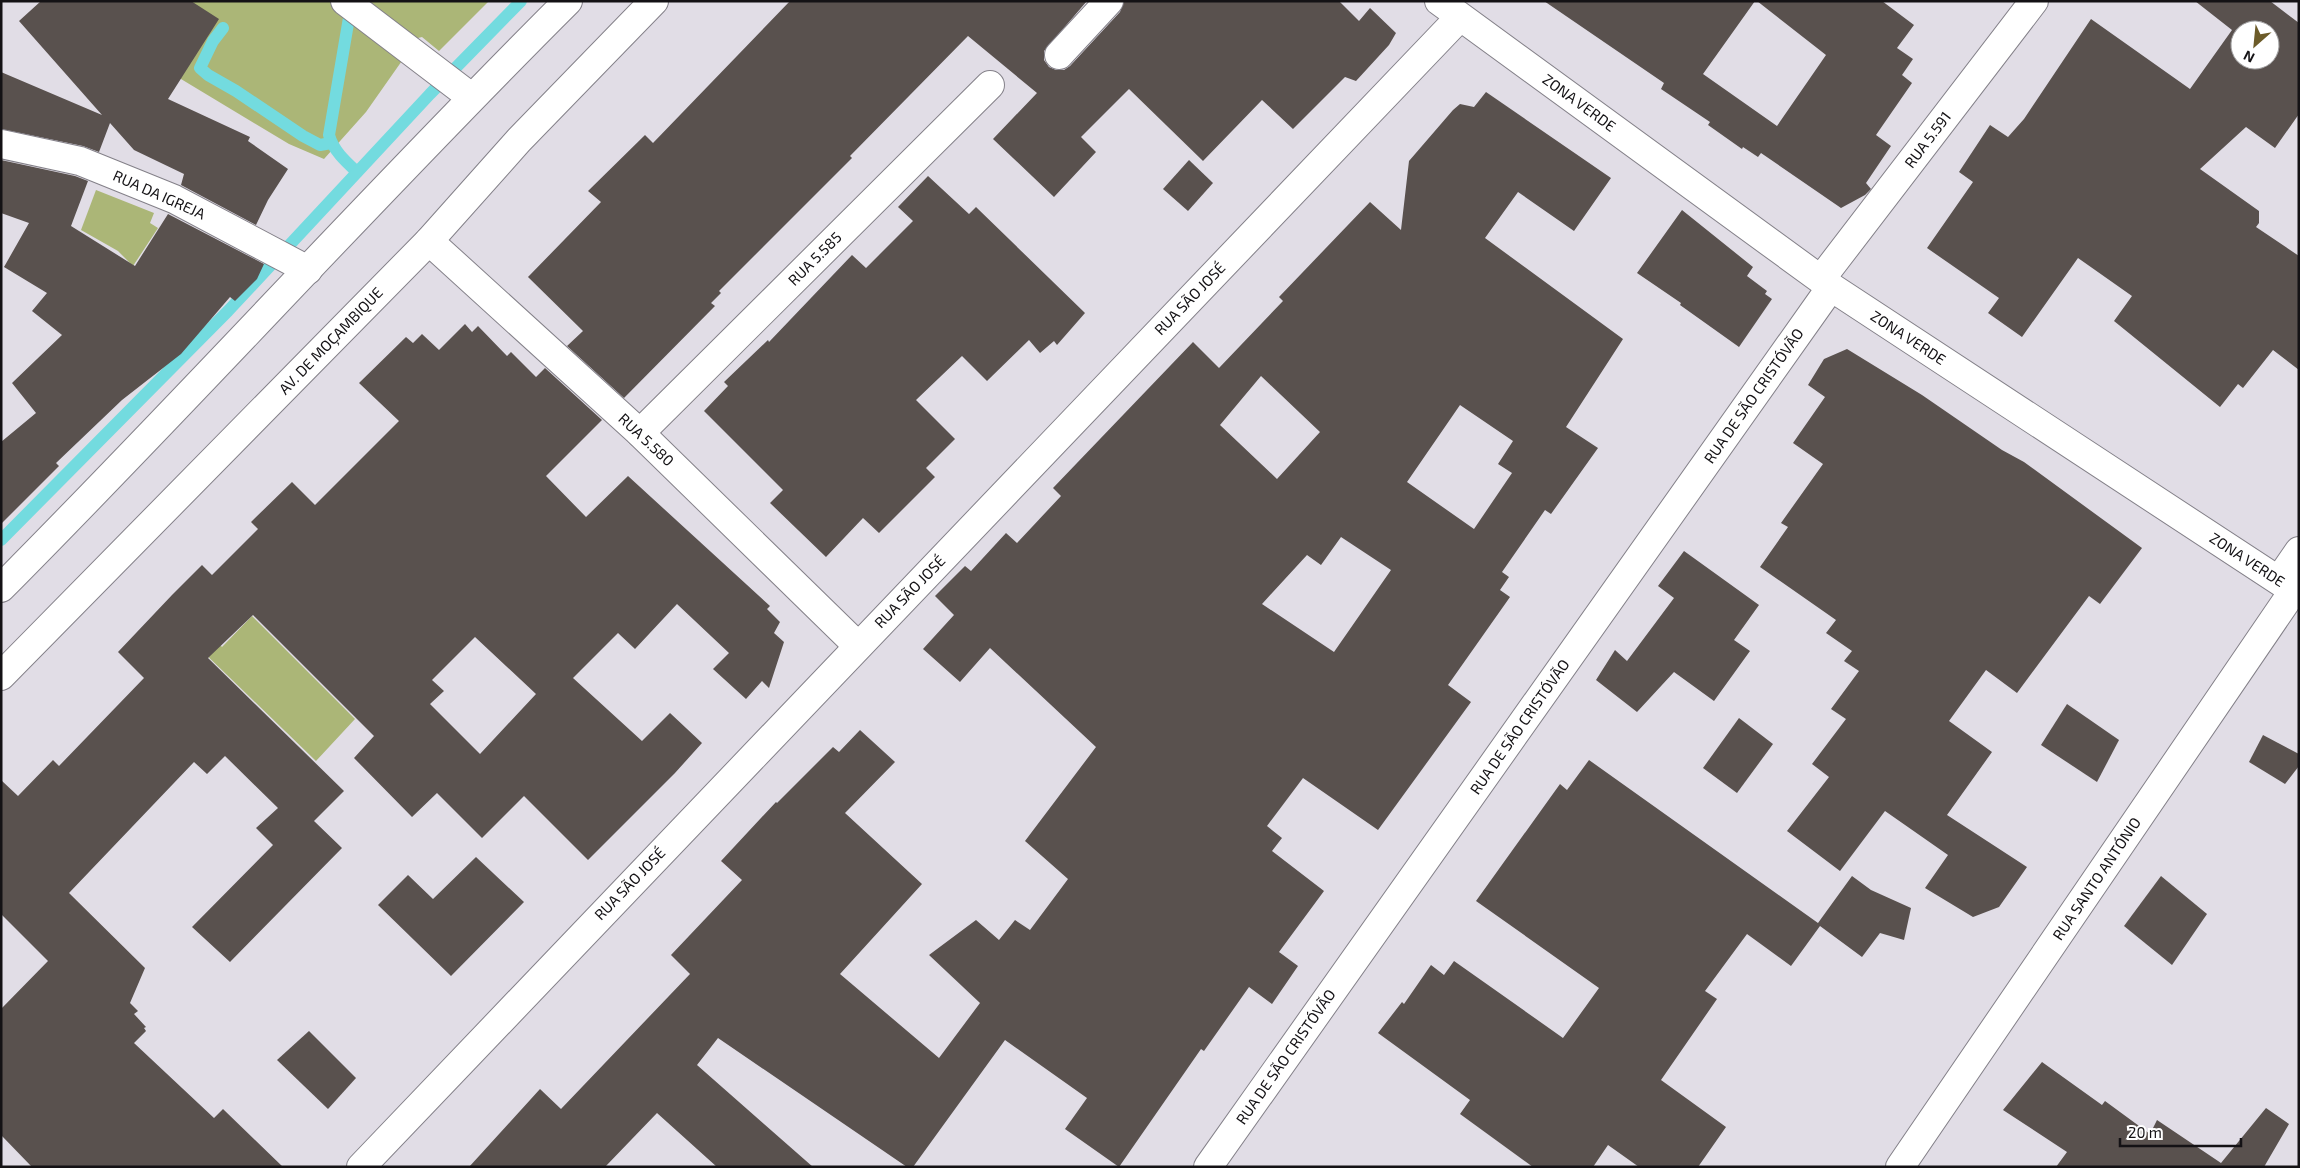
<svg xmlns="http://www.w3.org/2000/svg" width="2300" height="1168" font-family="'Exo 2',sans-serif">
<style>
.green{fill:#abb677}
.lines{fill:none;stroke-linecap:round;stroke-linejoin:round}
.stream{stroke:#73dbdf;stroke-width:12}
.building{fill:#59514e;fill-rule:evenodd}
.minor-casing{stroke:#848189;stroke-width:30}
.highway-casing{stroke:#848189;stroke-width:30}
.minor{stroke:#fff;stroke-width:28}
.highway{stroke:#fff;stroke-width:28}
.labels{text-anchor:middle;stroke-width:5;stroke-linejoin:round;paint-order:stroke}
.street-label{font-size:15px;fill:#141215;stroke:#fff}
</style>
<rect width="100%" height="100%" fill="#e1dde6"/>
<g class="green">
<polygon points="65,1 489,1 439,51 422,37 418,38 366,112 324,159 289,144 176,76"/>
<polygon points="96,190 154,213 150,223 158,228 133,266 118,251 81,230"/>
<polygon points="180,604 222,647 252,616 355,719 316,761 167,617"/>
</g>
<g class="lines">
<g class="stream">
<path d="M 351,6 L 329,135 C 333,150 345,161 357,172"/>
<polyline points="223,28 213,41 200,68 208,75 236,91 303,136 320,145 331,143"/>
<polyline points="1,540 228,311 430,94 521,1"/>
</g>
</g>
<g class="building">
<polygon points="41,1 191,1 219,19 168,99 250,137 248,141 288,169 268,200 256,225 181,185 184,174 134,150 110,123 99,152 83,146 1,129 1,72 102,115 19,21"/>
<polygon points="790,1 1087,1 1044,51 1044,60 1049,67 1056,70 1064,70 1070,66 1120,12 1124,1 1339,1 1359,21 1370,8 1396,33 1389,45 1356,81 1345,77 1293,129 1262,100 1203,161 1129,89 1081,137 1096,152 1054,197 993,139 1037,93 968,36 850,156 852,158 719,291 721,293 711,303 715,306 624,398 567,346 583,331 528,277 601,202 588,191 645,135 653,143"/>
<polygon points="1544,1 1755,1 1703,74 1777,126 1826,55 1757,1 1882,1 1914,25 1897,48 1913,59 1902,75 1912,83 1876,135 1891,146 1866,183 1871,189 1865,195 1841,208 1761,153 1758,157 1743,147 1742,149 1708,125 1710,122 1661,89 1664,83"/>
<path d="M 2195,1 L 2270,1 L 2299,23 L 2299,114 L 2275,148 L 2246,127 L 2200,169 L 2259,211 L 2259,223 L 2256,227 L 2299,256 L 2299,370 L 2273,350 L 2243,388 L 2238,384 L 2220,407 L 2114,321 L 2132,296 L 2078,258 L 2022,337 L 1988,313 L 1999,298 L 1927,248 L 1973,182 L 1959,172 L 1990,125 L 2008,137 L 2024,119 L 2091,19 L 2190,89 L 2232,30 ZM 2240,30 L 2270,30 L 2270,60 L 2240,60 Z"/>
<path d="M 1486,92 L 1611,178 L 1574,231 L 1518,192 L 1485,238 L 1623,339 L 1566,427 L 1598,448 L 1551,514 L 1545,510 L 1502,572 L 1509,577 L 1500,590 L 1510,597 L 1448,685 L 1471,702 L 1378,830 L 1303,778 L 1267,826 L 1282,838 L 1272,851 L 1324,891 L 1279,952 L 1298,966 L 1272,1004 L 1249,987 L 1204,1051 L 1201,1049 L 1119,1167 L 1065,1129 L 1087,1098 L 1005,1040 L 913,1167 L 907,1167 L 718,1038 L 697,1065 L 813,1167 L 717,1167 L 657,1113 L 605,1167 L 469,1167 L 540,1089 L 561,1109 L 690,974 L 671,955 L 742,880 L 721,861 L 776,802 L 777,803 L 833,747 L 839,752 L 860,730 L 895,762 L 845,813 L 922,884 L 840,974 L 939,1058 L 980,1003 L 929,955 L 976,920 L 999,940 L 1015,920 L 1030,930 L 1068,879 L 1025,841 L 1096,747 L 990,648 L 960,682 L 923,649 L 954,615 L 935,596 L 965,566 L 971,571 L 1006,533 L 1017,543 L 1061,496 L 1053,488 L 1193,342 L 1219,368 L 1283,301 L 1279,297 L 1370,202 L 1401,230 L 1409,161 L 1453,110 L 1460,104 L 1474,107 ZM 1261,376 L 1320,432 L 1277,479 L 1220,425 ZM 1460,405 L 1513,441 L 1498,464 L 1512,473 L 1474,529 L 1407,482 ZM 1341,537 L 1391,570 L 1334,652 L 1262,604 L 1307,555 L 1321,565 Z"/>
<polygon points="1,160 75,176 88,181 71,226 135,266 168,214 264,264 257,279 235,301 230,297 181,354 122,400 56,463 59,466 1,524 1,442 36,413 12,383 62,335 32,311 47,293 4,267 29,223 1,213"/>
<polygon points="1189,160 1213,183 1188,211 1163,189"/>
<polygon points="928,176 969,214 976,207 1085,313 1057,345 1054,341 1040,353 1029,340 987,381 962,356 916,400 955,439 926,468 935,477 879,533 863,518 826,557 770,503 783,490 704,411 728,386 724,382 768,340 769,342 852,255 866,268 913,221 898,207"/>
<polygon points="1682,210 1753,267 1747,276 1767,291 1765,294 1772,299 1739,347 1680,305 1681,303 1637,273"/>
<path d="M 465,324 L 472,332 L 478,326 L 507,356 L 511,352 L 536,377 L 545,368 L 602,420 L 546,476 L 586,517 L 628,476 L 770,606 L 767,609 L 780,622 L 774,633 L 784,642 L 769,688 L 762,681 L 746,699 L 713,669 L 729,653 L 677,604 L 635,649 L 618,633 L 573,678 L 642,741 L 670,713 L 702,743 L 675,773 L 588,860 L 524,796 L 482,838 L 437,793 L 412,817 L 354,758 L 374,736 L 253,615 L 208,658 L 344,791 L 314,821 L 342,848 L 230,962 L 192,927 L 273,845 L 256,828 L 278,808 L 225,756 L 207,774 L 194,762 L 69,893 L 145,968 L 130,1003 L 138,1011 L 134,1014 L 146,1027 L 144,1028 L 146,1031 L 134,1043 L 214,1118 L 223,1109 L 283,1167 L 32,1167 L 1,1135 L 1,1009 L 48,961 L 1,914 L 1,780 L 18,796 L 53,760 L 59,766 L 144,678 L 118,652 L 172,595 L 202,565 L 212,575 L 258,529 L 251,522 L 292,482 L 315,505 L 399,421 L 359,383 L 406,337 L 413,343 L 422,334 L 439,350 ZM 475,637 L 536,694 L 480,754 L 430,704 L 444,691 L 432,680 Z"/>
<polygon points="1847,349 1922,395 2002,450 2024,462 2142,548 2100,604 2089,596 2017,693 1986,670 1949,721 1992,752 1947,815 2027,867 1999,907 1973,917 1925,888 1948,855 1885,811 1840,871 1787,831 1829,777 1812,764 1846,719 1831,709 1859,671 1844,661 1852,651 1826,633 1836,620 1760,567 1788,527 1781,523 1823,464 1793,443 1825,397 1808,385 1824,359"/>
<polygon points="1684,551 1759,605 1734,640 1750,651 1714,701 1674,672 1637,712 1596,680 1615,650 1627,661 1674,598 1658,586"/>
<polygon points="2067,704 2119,740 2097,782 2041,745"/>
<polygon points="1739,718 1773,744 1737,793 1703,768"/>
<polygon points="2263,735 2299,754 2299,766 2285,784 2249,762"/>
<polygon points="1589,760 1818,923 1852,876 1871,890 1911,908 1904,940 1880,933 1862,957 1820,926 1791,966 1747,934 1705,991 1717,999 1661,1080 1726,1127 1698,1167 1639,1167 1608,1145 1593,1167 1533,1167 1460,1114 1470,1100 1378,1033 1402,1002 1404,1004 1431,965 1444,975 1454,961 1563,1038 1599,988 1476,901 1560,784 1567,790"/>
<polygon points="476,857 524,902 451,976 378,905 408,875 433,899"/>
<polygon points="2161,876 2207,914 2172,965 2124,926"/>
<polygon points="309,1031 356,1078 328,1109 277,1060"/>
<polygon points="2042,1062 2102,1105 2105,1101 2150,1134 2157,1120 2221,1163 2266,1108 2289,1124 2264,1167 2056,1167 2067,1152 2003,1110"/>
</g>
<g class="lines">
<g class="minor-casing">
<g id="minor">
<polyline points="345,1 471,97"/>
<polyline points="1439,1 1831,287 2299,594"/>
<polyline points="1059,55 1109,1"/>
<polyline points="1,144 80,161 174,199 308,270"/>
<polyline points="429,241 640,433 858,646"/>
<polyline points="1821,279 2034,1"/>
<polyline points="640,433 990,85"/>
<polyline points="2279,580 2299,551"/>
<polyline points="361,1167 1460,17"/>
<polyline points="1208,1167 1831,287"/>
<polyline points="1900,1167 2294,590"/>
</g>
</g>
<g class="highway-casing">
<g id="highway">
<path d="M 1,588 C 193,395 375,193 568,1"/>
<polyline points="1,676 429,241 519,140 654,1"/>
</g>
</g>
<use href="#minor" class="minor"/>
<use href="#highway" class="highway"/>
</g>
<g class="labels">
<g class="street-label">
<text transform="translate(1579 103) rotate(36)" y="5">ZONA VERDE</text>
<text transform="translate(1928 140) rotate(-53)" y="5">RUA 5.591</text>
<text transform="translate(159 195) rotate(24)" y="5">RUA DA IGREJA</text>
<text transform="translate(815 259) rotate(-45)" y="5">RUA 5.585</text>
<text transform="translate(1190 299) rotate(-46)" y="5">RUA SÃO JOSÉ</text>
<text transform="translate(1908 338) rotate(33)" y="5">ZONA VERDE</text>
<text transform="translate(331 341) rotate(-46)" y="5">AV. DE MOÇAMBIQUE</text>
<text transform="translate(1754 396) rotate(-55)" y="5">RUA DE SÃO CRISTÓVÃO</text>
<text transform="translate(646 440) rotate(43)" y="5">RUA 5.580</text>
<text transform="translate(2247 560) rotate(33)" y="5">ZONA VERDE</text>
<text transform="translate(910 592) rotate(-46)" y="5">RUA SÃO JOSÉ</text>
<text transform="translate(1520 727) rotate(-55)" y="5">RUA DE SÃO CRISTÓVÃO</text>
<text transform="translate(2097 879) rotate(-56)" y="5">RUA SANTO ANTÓNIO</text>
<text transform="translate(630 884) rotate(-46)" y="5">RUA SÃO JOSÉ</text>
<text transform="translate(1286 1057) rotate(-55)" y="5">RUA DE SÃO CRISTÓVÃO</text>
</g>
</g>
<rect width="2300" height="1168" fill="none" stroke="#141215" stroke-width="5"/>
<g transform="translate(2255 45) rotate(207)"><circle r="24" fill="#ffffff" stroke="#a1a0a1"/>
<path d="M0-4L9 19L0 12L-9 19Z" fill="#6c5b29"/>
<text y="-8" font-size="14" font-weight="bold" text-anchor="middle" fill="#141215">N</text>
</g>
<path d="M2120 1138v8h121v-8" fill="none" stroke="#141215" stroke-width="2.5"/>
<text x="2128" y="1138" font-size="15" fill="#141215" stroke="#ffffff" stroke-width="4" paint-order="stroke">20 m</text>
</svg>
